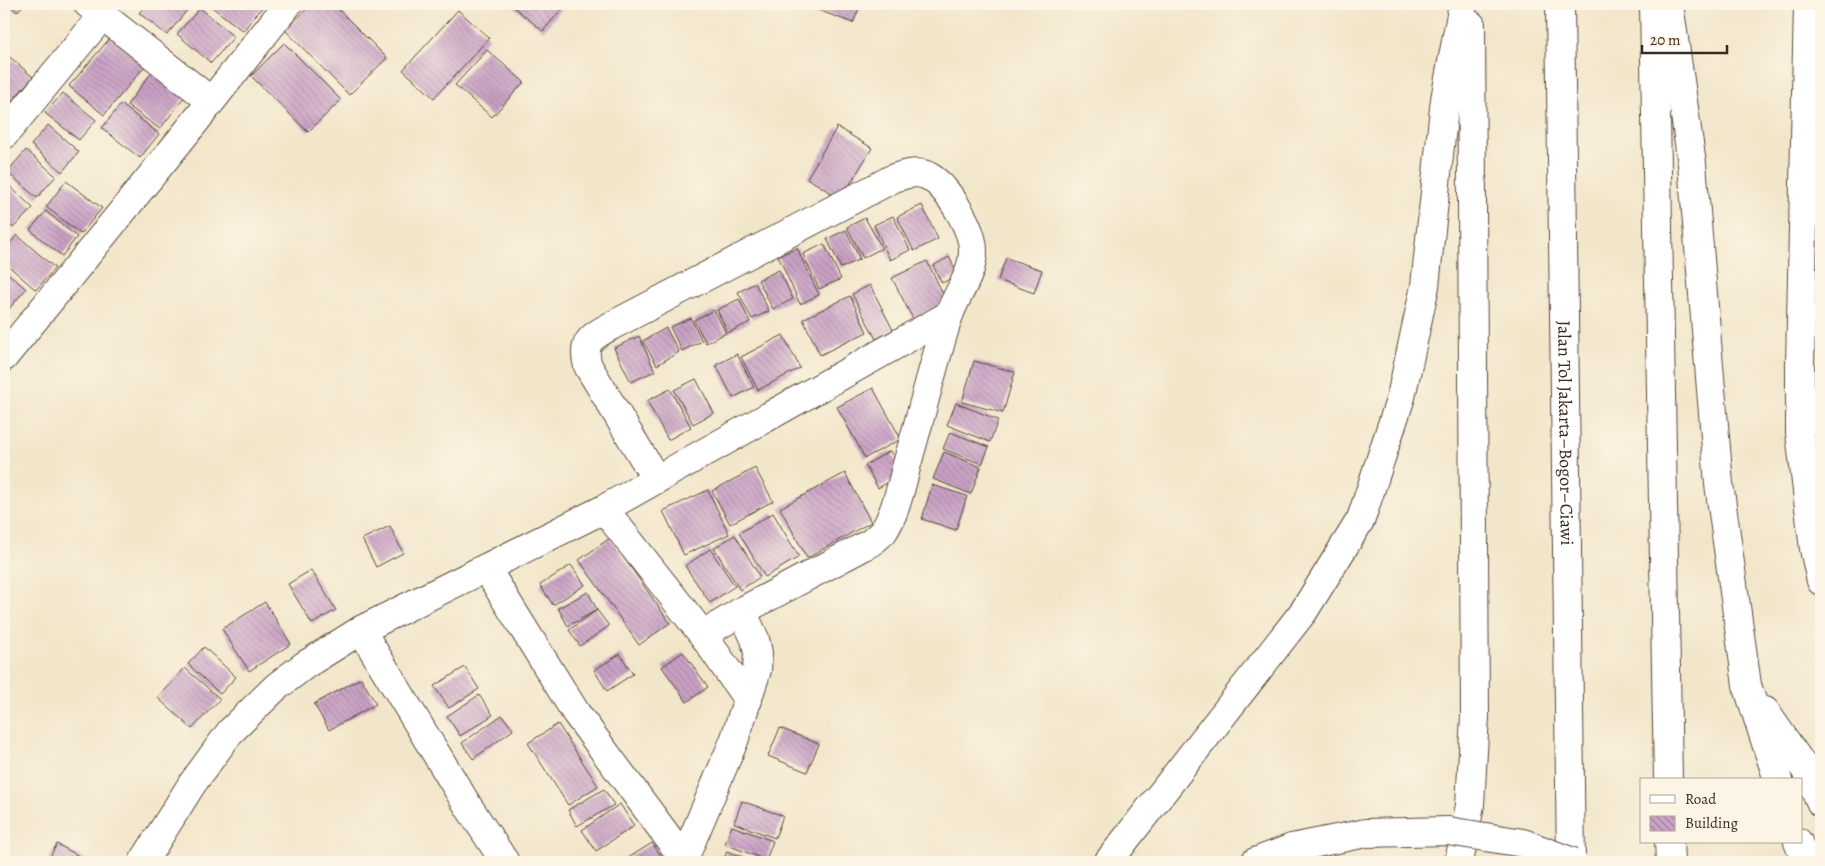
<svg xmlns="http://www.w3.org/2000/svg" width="1825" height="866" font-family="Alegreya,serif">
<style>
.building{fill:url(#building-back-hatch)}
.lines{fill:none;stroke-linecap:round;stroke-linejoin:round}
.minor-casing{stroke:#564638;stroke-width:30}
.highway-casing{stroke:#564638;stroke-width:30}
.minor{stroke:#fff;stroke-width:28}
.highway{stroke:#fff;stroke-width:28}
.highway-bridge-casing{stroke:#564638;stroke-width:30;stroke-linecap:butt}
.highway-bridge{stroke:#fff;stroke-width:28}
.labels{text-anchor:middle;stroke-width:4;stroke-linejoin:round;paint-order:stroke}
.street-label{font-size:18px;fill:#3b2a1e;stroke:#fcf5e5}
</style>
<defs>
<pattern id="building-back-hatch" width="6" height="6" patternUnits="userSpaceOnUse" patternTransform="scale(1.25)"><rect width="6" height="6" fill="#c9a1c5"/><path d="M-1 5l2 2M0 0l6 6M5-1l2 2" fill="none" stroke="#a4839f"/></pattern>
</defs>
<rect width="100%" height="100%" fill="#fcf5e5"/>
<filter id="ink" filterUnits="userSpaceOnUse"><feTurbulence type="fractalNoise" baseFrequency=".02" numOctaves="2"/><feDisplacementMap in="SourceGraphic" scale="10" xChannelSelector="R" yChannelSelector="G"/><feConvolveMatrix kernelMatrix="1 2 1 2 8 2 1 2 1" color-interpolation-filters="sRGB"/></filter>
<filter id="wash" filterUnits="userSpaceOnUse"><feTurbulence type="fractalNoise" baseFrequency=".0096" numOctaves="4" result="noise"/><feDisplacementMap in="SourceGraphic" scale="20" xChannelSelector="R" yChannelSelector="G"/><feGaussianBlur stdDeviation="1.12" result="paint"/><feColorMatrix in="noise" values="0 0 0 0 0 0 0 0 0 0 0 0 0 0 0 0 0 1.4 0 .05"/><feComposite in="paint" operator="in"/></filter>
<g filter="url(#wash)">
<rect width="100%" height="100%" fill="#f2e6ca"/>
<g id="blocks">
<g class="building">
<polygon points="8,4 24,4 17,12"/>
<polygon points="147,4 192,4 167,35 139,13"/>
<polygon points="208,4 262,4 264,5 243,31"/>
<polygon points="312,4 333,4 387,58 349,95 285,30"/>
<polygon points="510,4 566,4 543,31"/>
<polygon points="802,4 861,4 853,23"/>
<polygon points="200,8 234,37 211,63 177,34"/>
<polygon points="458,10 489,38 434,98 403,70"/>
<polygon points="111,37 145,66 104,115 69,86"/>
<polygon points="284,43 341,100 308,132 251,76"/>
<polygon points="487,50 524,82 492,117 455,85"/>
<polygon points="4,52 33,77 4,110"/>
<polygon points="152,72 185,96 160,129 127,105"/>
<polygon points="63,93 96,120 79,140 45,113"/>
<polygon points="121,104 159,134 140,158 102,128"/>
<polygon points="48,125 79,152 62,172 31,145"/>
<polygon points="837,127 872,148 841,199 807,178"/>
<polygon points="26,150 56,176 37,198 7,172"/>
<polygon points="66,181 102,208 81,234 46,207"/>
<polygon points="5,182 33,208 13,228 4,219"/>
<polygon points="922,205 938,239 914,251 897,217"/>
<polygon points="46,211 77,237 62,256 30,230"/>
<polygon points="893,216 910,250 890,260 874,225"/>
<polygon points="865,218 882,248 863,258 847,227"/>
<polygon points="846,230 860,259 841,268 827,239"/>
<polygon points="17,235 55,268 36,290 4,262 4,250"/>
<polygon points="824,244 841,279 819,289 803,254"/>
<polygon points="797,248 819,295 800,304 778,256"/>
<polygon points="949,257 958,275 942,283 933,266"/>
<polygon points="1006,258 1042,270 1034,293 998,280"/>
<polygon points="927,261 947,302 913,319 892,278"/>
<polygon points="4,270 26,289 8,310 4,307"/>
<polygon points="779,270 793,299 773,309 758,280"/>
<polygon points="755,283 769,311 752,319 738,292"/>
<polygon points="870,285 893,330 876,339 852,294"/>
<polygon points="850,296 867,332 820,355 803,319"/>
<polygon points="739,299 750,322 728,333 717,310"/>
<polygon points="714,310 726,333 706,343 694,320"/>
<polygon points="691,318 702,341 682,351 670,327"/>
<polygon points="666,328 679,352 657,365 643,341"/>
<polygon points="783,335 800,368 758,390 741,357"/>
<polygon points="639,336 655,371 631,382 614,348"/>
<polygon points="737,354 754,387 733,398 716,365"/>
<polygon points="974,361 1015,372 1003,413 962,402"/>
<polygon points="696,379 714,413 693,424 674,390"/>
<polygon points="873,388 901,439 865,458 837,407"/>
<polygon points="670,389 691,427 668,440 647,401"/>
<polygon points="956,403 998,420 990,442 947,425"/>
<polygon points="950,432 989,447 982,464 943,449"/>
<polygon points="890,451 903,474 878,488 865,465"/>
<polygon points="944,452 981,467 971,494 933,479"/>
<polygon points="755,468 773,501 730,524 712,491"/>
<polygon points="845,473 871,522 807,558 780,508"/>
<polygon points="932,485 967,496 956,530 922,519"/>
<polygon points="708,490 729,534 684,555 663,511"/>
<polygon points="773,513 799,557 765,577 739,533"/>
<polygon points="390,526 403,553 376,567 362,539"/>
<polygon points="735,535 760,577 740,590 714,548"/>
<polygon points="610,538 670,623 639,645 579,560"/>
<polygon points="710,549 735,586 710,603 685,566"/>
<polygon points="571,565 585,585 553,605 540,585"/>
<polygon points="311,570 336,610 312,624 288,584"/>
<polygon points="588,592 597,610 609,626 580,646 569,630 597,610 568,626 558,608"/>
<polygon points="265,602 291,644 249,671 222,629"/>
<polygon points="204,647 236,677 220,694 188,664"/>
<polygon points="683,652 708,687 687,702 662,667"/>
<polygon points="620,654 633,674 607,691 594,670"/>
<polygon points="465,667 479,689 449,708 434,686"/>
<polygon points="185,668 220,699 192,729 158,698"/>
<polygon points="361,678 376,704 329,730 314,704"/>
<polygon points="479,695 493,715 460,736 447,716"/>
<polygon points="502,715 513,730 473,759 462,743"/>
<polygon points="558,724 598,786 568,805 528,743"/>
<polygon points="780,728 819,744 807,772 768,756"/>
<polygon points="604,789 614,805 577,826 568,810"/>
<polygon points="742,801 783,816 775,838 734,823"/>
<polygon points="620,804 634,826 596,851 582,830"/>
<polygon points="732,826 773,841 766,860 725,844"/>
<polygon points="652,843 665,862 622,862"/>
<polygon points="57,844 90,862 47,862"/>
<polygon points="727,851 756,862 723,862"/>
</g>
</g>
</g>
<g filter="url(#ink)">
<use href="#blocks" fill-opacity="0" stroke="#564638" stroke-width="1"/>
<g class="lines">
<g class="minor-casing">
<g id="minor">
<polyline points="88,4 211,101"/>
<polyline points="1808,4 1800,366 1800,433 1814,549 1821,581"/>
<polyline points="4,135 103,15"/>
<polyline points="4,357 195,122 288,4"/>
<path d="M 604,509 L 703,635 L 742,611 L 872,542 C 875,539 880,535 883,532 C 895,516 902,483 907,464 C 921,415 933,366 948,318 C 955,296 973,275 973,251 C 973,229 949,189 930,177 C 919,170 906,174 894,178 L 611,326 C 591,337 581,342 588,366 L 656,479"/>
<polyline points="486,568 576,713 684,859 734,741 757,670 758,653 755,639 742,611"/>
<polyline points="361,630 468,806 505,862"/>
<polyline points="703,635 748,700"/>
<polyline points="143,862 192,784 230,732 276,687 305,665 361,630 604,509 949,315"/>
</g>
</g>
<g class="highway-casing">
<g id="highway">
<path id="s1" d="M 1560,4 L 1571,862"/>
<polyline points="1654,4 1668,780"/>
<polyline points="1669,4 1692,164 1719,484 1747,685 1778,780"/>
<polyline points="1765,711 1805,769 1821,803"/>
<polyline points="1669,842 1670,862"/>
<polyline points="1798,842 1806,862"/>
<polyline points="1108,862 1304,611 1361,519 1401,397 1425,286 1445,99 1463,4"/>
<polyline points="1255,862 1292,848"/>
<polyline points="1459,862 1470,805 1475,716 1471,25"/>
</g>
</g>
<use href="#minor" class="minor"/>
<use href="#highway" class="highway"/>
<g class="highway-bridge-casing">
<polyline id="highway-bridge" points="1292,848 1366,833 1448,831 1523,843 1573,862"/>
</g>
<use href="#highway-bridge" class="highway-bridge"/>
</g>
</g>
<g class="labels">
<g class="street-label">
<text dy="6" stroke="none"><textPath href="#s1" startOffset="429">Jalan Tol Jakarta–Bogor–Ciawi</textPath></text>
</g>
</g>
<rect width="1825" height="866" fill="none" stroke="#fcf5e5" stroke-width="20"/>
<rect x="1640" y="778" width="162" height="65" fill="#fcf5e5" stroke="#afa495"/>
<rect x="1650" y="795" width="25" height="8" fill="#ffffff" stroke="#afa495"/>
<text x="1685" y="804" font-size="15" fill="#3b2a1e">Road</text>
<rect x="1650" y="816" width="25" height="15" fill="url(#building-back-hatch)" stroke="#afa495"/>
<text x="1685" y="828" font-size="15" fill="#3b2a1e">Building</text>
<path d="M1642 45v8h85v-8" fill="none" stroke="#3b2a1e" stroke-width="2.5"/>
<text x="1650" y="45" font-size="15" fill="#3b2a1e" stroke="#fcf5e5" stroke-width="4" paint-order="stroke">20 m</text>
</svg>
